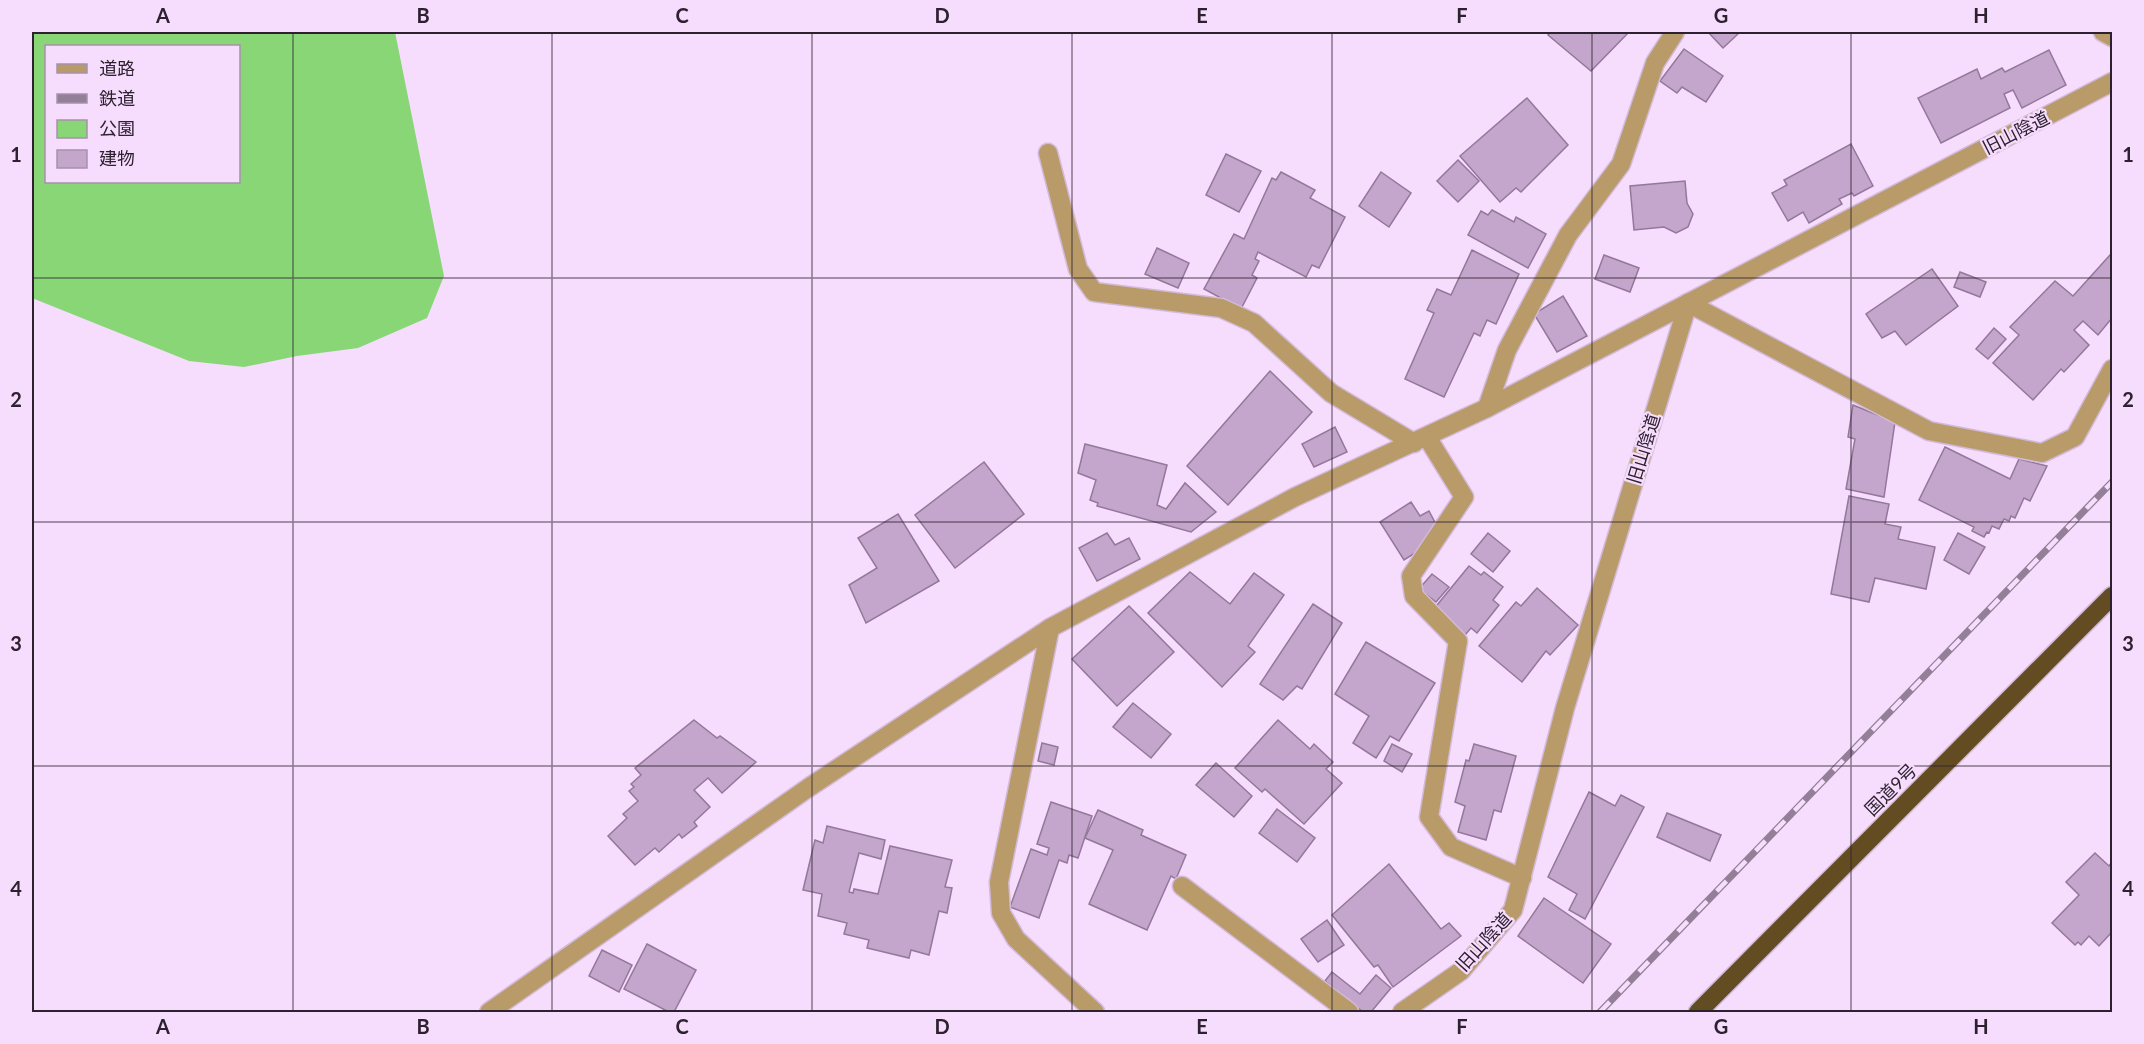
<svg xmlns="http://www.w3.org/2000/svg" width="2144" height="1044" font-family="Lato,'Noto Sans JP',sans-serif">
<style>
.green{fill:#89d677;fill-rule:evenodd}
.building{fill:#c4a5cb;stroke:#94779b;stroke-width:1.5}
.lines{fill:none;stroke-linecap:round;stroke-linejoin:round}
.street-casing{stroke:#d2bad8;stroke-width:21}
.highway-casing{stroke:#d2bad8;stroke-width:21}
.street{stroke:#b99b69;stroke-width:18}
.highway{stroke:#644c22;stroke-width:18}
.rail-casing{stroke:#938098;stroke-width:7}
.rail{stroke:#f6dcfd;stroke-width:4.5;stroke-dasharray:14;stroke-linecap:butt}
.grid{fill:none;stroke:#2d2130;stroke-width:1.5;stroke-opacity:0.55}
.labels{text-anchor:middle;stroke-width:4.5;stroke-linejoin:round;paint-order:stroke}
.street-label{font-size:18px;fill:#2d2130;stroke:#f6dcfd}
.neatline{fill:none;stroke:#2d2130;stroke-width:2}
.grid-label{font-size:20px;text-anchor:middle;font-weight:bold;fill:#2d2130}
</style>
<rect width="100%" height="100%" fill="#f6dcfd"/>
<path class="green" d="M 32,32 L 395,32 L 444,276 L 427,318 L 358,348 L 297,356 L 244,367 L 189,361 L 32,298 ZM 46,46 L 238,46 L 238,182 L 46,182 Z"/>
<g class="building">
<polygon points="1551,32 1629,32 1591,71 1548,35"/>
<polygon points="1708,32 1740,32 1723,48"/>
<polygon points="1684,49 1723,76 1706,102 1682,87 1677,93 1660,81"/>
<polygon points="2049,50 2066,85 2022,108 2013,90 2004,94 2010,108 1941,143 1918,98 1977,69 1981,79 2002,68 2005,72"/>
<polygon points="1527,98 1568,145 1521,192 1516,188 1500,202 1460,156"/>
<polygon points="1851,144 1873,186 1854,196 1852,193 1839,199 1842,204 1809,223 1803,212 1788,221 1772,193 1787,185 1784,180"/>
<polygon points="1226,154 1261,171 1239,212 1206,195"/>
<polygon points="1458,160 1479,181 1458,202 1437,181"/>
<polygon points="1281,172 1315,190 1310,198 1345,217 1319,268 1312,265 1306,277 1258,252 1255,259 1259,261 1252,275 1257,278 1241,309 1204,289 1234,234 1244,239 1272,178 1276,180"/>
<polygon points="1381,172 1411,193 1389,227 1359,206"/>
<polygon points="1685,181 1687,203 1693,214 1688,227 1676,233 1664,227 1634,230 1630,186"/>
<polygon points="1492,210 1514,222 1516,217 1546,234 1528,268 1468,235 1481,211 1488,215"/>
<polygon points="1157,248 1189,263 1178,288 1145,274"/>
<polygon points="1472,250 1519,274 1496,324 1487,320 1480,336 1474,333 1444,397 1405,379 1434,313 1427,310 1437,289 1451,295"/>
<polygon points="1604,255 1639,268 1630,292 1595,279"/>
<polygon points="2110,255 2112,258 2112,318 2098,335 2083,321 2074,330 2089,345 2064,372 2061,369 2033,400 1993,363 2019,335 2010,327 2055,281 2073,296"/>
<polygon points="1932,269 1958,306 1906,345 1895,331 1882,338 1866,314"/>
<polygon points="1960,272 1986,282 1980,297 1954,287"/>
<polygon points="1563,296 1587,336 1557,352 1534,314"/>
<polygon points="1994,328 2006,339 1988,359 1976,349"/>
<polygon points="1270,371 1312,412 1228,505 1187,466"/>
<polygon points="1853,405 1895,422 1884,497 1846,489 1855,439 1848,437"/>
<polygon points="1335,427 1347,452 1314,467 1302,444"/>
<polygon points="1085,444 1167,465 1157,505 1166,509 1185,483 1216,512 1191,532 1097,506 1098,503 1090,500 1096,480 1078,473"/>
<polygon points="1945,447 2010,479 2019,459 2047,466 2030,501 2024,498 2015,518 2011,516 2009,521 2004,519 1999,529 1992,526 1989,533 1987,532 1984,537 1972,531 1974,527 1919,500"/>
<polygon points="984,462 1024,514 955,568 915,515"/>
<polygon points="1849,496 1889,504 1885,524 1901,527 1898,539 1935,547 1926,589 1875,578 1869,602 1831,594"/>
<polygon points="1411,502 1420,516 1429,511 1439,530 1426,537 1431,543 1404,560 1380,522"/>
<polygon points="898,514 939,581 866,623 849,585 877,568 858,538"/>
<polygon points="1107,533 1115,545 1129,538 1140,559 1097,581 1079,548"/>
<polygon points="1488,533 1510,551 1493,572 1471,554"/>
<polygon points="1958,533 1985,547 1969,574 1944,560"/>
<polygon points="1469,566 1481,575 1484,572 1503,587 1493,600 1499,605 1477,633 1471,628 1465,635 1433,610"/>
<polygon points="1190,572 1230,604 1254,573 1284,595 1248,646 1255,652 1222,687 1148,613"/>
<polygon points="1432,574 1449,587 1436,602 1419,589"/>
<polygon points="1537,588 1578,625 1550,655 1546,651 1522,682 1479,646 1516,602 1521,606"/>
<polygon points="1313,604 1342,623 1302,689 1297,686 1283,700 1260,684"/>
<polygon points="1129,606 1174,652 1117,706 1072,659"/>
<polygon points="1366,642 1435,683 1399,741 1390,736 1376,758 1353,743 1369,716 1335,694"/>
<polygon points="1133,703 1171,734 1151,758 1113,727"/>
<polygon points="694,720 717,738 720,736 756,762 722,793 708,778 694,790 710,807 694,822 697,826 682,838 679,834 659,852 655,848 635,865 608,836 627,818 623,814 638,801 629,791 634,787 631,784 641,775 635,768"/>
<polygon points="1278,720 1310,749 1314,744 1333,762 1326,769 1342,783 1304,824 1265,789 1262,792 1235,768"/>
<polygon points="1042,743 1058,747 1054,765 1038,761"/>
<polygon points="1392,744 1412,754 1402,772 1384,761"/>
<polygon points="1474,744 1516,756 1501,812 1494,810 1486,840 1458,832 1465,806 1455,802 1466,760 1469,761"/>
<polygon points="1216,763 1252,796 1234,817 1196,785"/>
<polygon points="1589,792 1615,806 1621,795 1644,807 1585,919 1569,910 1577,894 1548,877"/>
<polygon points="1051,802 1092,816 1078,858 1069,855 1067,863 1059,860 1039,918 1010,907 1031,849 1047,855 1049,848 1037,844"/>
<polygon points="1277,809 1315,838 1297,862 1259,833"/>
<polygon points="1098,810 1143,830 1141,835 1186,855 1176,879 1171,876 1147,930 1089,904 1113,850 1085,838"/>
<polygon points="1667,813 1721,835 1710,861 1657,837"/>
<polygon points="827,826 885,840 881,859 859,853 849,892 853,893 854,889 878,894 890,846 952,860 945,887 952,888 947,913 939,911 929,955 911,950 909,958 867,948 869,940 844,934 847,923 818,916 822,894 803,890 815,840 823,843"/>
<polygon points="2095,853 2109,866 2112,862 2112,934 2111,933 2099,946 2089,936 2081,945 2078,942 2075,945 2052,923 2079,895 2066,882"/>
<polygon points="1389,864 1441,929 1449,923 1461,936 1393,987 1378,965 1374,967 1332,915"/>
<polygon points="1544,898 1611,944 1583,983 1518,936"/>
<polygon points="1327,920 1344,945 1318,962 1301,939"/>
<polygon points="647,944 696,970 674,1012 669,1012 624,989"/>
<polygon points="602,950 632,965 619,992 589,976"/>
<polygon points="1332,972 1360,994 1376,975 1391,988 1371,1012 1363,1012 1325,981"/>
</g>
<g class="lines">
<g class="street-casing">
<g id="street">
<polyline points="2103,32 2112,37"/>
<polyline points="1048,153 1078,269 1094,292 1221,308 1254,323 1331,393 1414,443"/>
<polyline points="1688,303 1929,431 2042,453 2075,437 2112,369"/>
<polyline points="1487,408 1507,350 1568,235 1621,164 1655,63 1675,32"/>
<polyline points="1427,437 1464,497 1411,576 1414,596 1458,641 1429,817 1451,847 1522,878"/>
<polyline points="1050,628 999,882 1001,913 1016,939 1095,1012"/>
<polyline points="1182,886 1349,1012"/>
<polyline points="489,1012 808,788 1050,628 1295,497 1487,408 2112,82"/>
<polyline points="1402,1012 1461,971 1513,910 1565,708 1688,303"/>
</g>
</g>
<g class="highway-casing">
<polyline id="highway" points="1698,1012 2112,596"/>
</g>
<use href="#street" class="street"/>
<use href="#highway" class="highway"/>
<g class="rail-casing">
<polyline id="rail" points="1600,1012 2112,482"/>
</g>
<use href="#rail" class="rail"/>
</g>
<path class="grid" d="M 293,32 L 293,1012M 552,32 L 552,1012M 812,32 L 812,1012M 1072,32 L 1072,1012M 1332,32 L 1332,1012M 1592,32 L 1592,1012M 1851,32 L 1851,1012M 32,278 L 2112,278M 32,522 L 2112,522M 32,766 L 2112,766"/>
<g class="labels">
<g class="street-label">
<text transform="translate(2016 133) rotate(-27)" y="6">旧山陰道</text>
<text transform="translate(1644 449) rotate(-73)" y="6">旧山陰道</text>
<text transform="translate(1891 790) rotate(-45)" y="6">国道9号</text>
<text transform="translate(1484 942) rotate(-48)" y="6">旧山陰道</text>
</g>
</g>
<rect width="2144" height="1044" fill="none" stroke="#f6dcfd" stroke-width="66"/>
<rect x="45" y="45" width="195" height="138" fill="#f6dcfd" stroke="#a691ab" stroke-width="1.5"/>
<rect x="57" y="64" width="30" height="9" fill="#b99b69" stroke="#a691ab" stroke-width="1.5"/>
<text x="99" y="75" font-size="18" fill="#2d2130">道路</text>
<rect x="57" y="94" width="30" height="9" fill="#938098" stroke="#a691ab" stroke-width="1.5"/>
<text x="99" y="105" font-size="18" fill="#2d2130">鉄道</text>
<rect x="57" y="120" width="30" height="18" fill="#89d677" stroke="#a691ab" stroke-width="1.5"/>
<text x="99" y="135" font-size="18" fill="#2d2130">公園</text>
<rect x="57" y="150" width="30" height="18" fill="#c4a5cb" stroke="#a691ab" stroke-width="1.5"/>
<text x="99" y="165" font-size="18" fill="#2d2130">建物</text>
<rect x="33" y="33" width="2078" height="978" class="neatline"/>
<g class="grid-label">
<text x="163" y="23">A</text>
<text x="423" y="23">B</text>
<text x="682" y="23">C</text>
<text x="942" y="23">D</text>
<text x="1202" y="23">E</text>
<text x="1462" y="23">F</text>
<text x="1721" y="23">G</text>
<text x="1981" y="23">H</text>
<text x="16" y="162">1</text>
<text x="2128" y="162">1</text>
<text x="16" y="407">2</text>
<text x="2128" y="407">2</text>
<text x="16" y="651">3</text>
<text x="2128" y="651">3</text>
<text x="16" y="896">4</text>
<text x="2128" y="896">4</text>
<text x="163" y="1034">A</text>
<text x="423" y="1034">B</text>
<text x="682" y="1034">C</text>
<text x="942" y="1034">D</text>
<text x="1202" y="1034">E</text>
<text x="1462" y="1034">F</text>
<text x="1721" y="1034">G</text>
<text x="1981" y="1034">H</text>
</g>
</svg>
